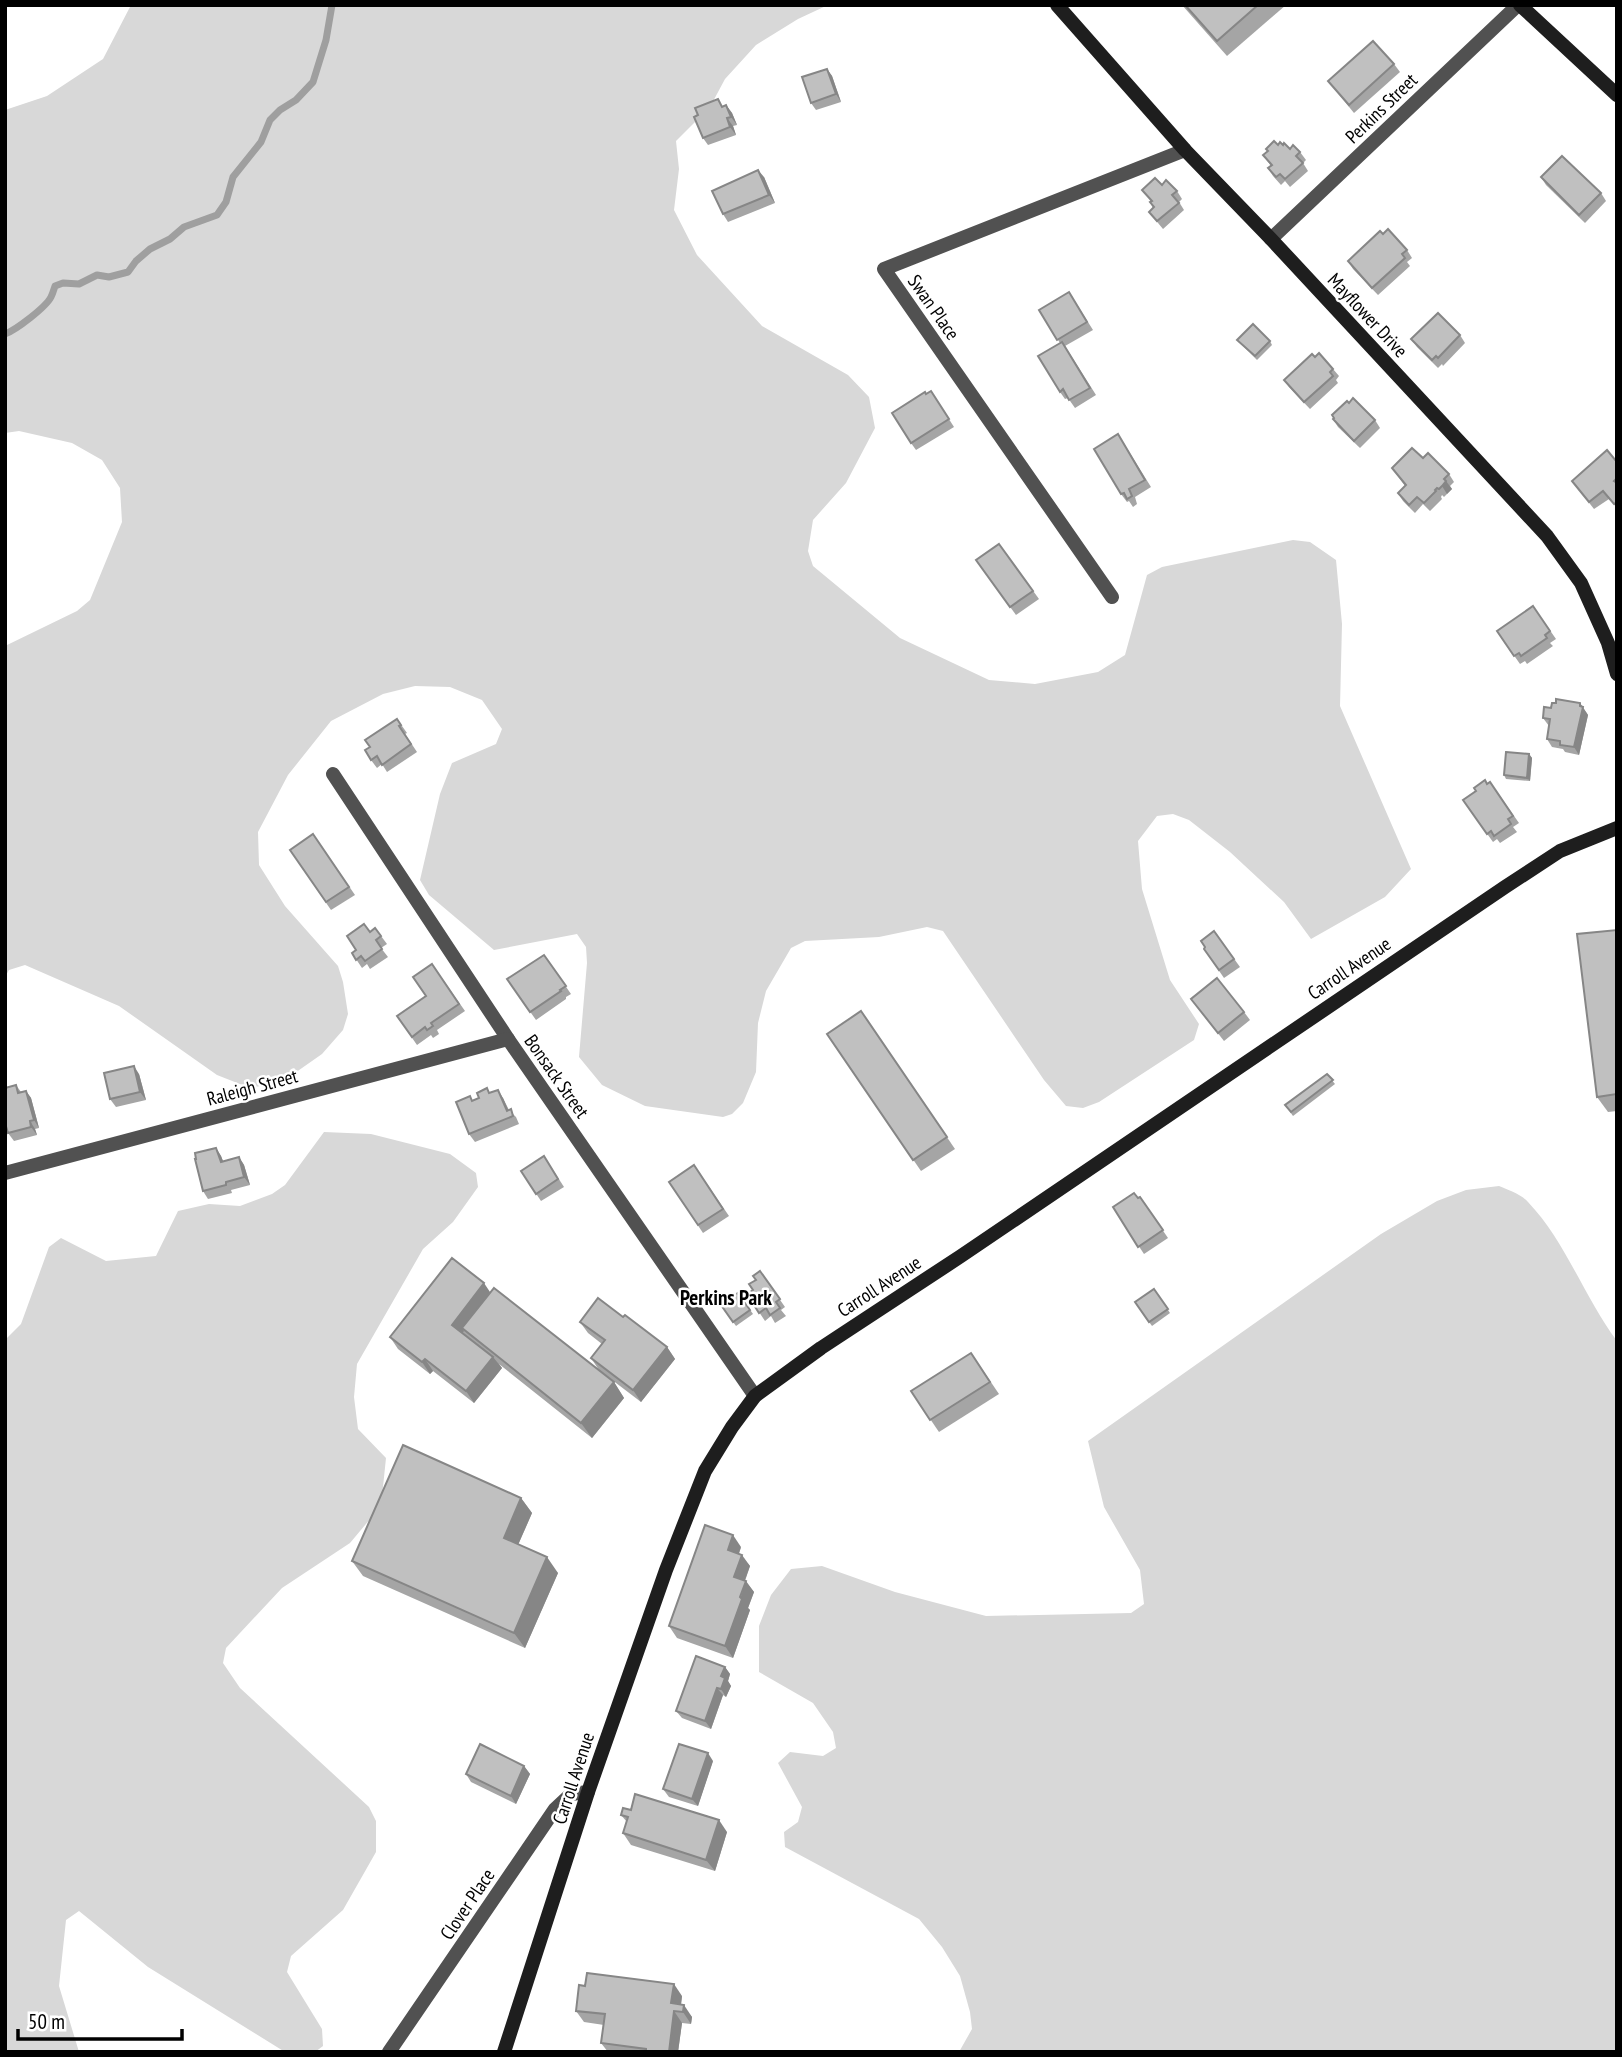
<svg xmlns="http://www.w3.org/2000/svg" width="1622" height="2057" font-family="'PT Sans Narrow',sans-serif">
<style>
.green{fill:#d8d8d8}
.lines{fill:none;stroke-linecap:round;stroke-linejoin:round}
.stream{stroke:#9f9f9f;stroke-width:7}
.street{stroke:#515151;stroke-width:14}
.secondary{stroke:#1e1e1e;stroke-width:14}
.wall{fill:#a5a5a5}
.shaded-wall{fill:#868686}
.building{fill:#c0c0c0;stroke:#868686;stroke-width:2}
.labels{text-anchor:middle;stroke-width:5;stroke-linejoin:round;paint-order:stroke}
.street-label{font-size:19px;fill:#000;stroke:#fff}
.neighbourhood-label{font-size:21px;font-weight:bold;fill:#000;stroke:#fff}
</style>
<rect width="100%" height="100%" fill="#fff"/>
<g class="green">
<polygon points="131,5 828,5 798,19 756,45 725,79 710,107 676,141 679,169 674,210 697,255 762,326 848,375 869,397 875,428 846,483 813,520 808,551 813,566 900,638 989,680 1035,684 1098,672 1125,655 1147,575 1162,567 1293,540 1310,542 1336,560 1342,624 1340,706 1411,869 1385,897 1311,939 1284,902 1230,852 1189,820 1173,814 1157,816 1138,841 1142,889 1170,980 1199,1024 1194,1040 1099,1102 1083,1108 1066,1106 1044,1080 943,931 927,927 879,937 805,941 791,948 766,991 758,1023 756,1072 743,1103 732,1114 723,1117 645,1106 602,1085 579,1057 587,963 586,947 577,934 494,950 429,895 420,880 440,794 452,763 496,744 502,729 482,700 450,687 415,686 383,694 331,721 288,775 258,832 259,865 285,906 338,966 343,982 348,1014 343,1030 322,1054 282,1082 250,1088 217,1075 119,1006 25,965 9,970 5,977 5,646 77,611 90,600 122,522 120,488 102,460 72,443 19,431 5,433 5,110 47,96 103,59"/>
<polygon points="324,1132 371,1134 450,1154 476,1173 478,1187 453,1222 423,1249 357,1364 354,1397 358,1429 386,1458 381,1506 350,1543 282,1588 226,1648 223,1663 240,1688 369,1807 376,1821 376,1852 343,1910 291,1956 287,1972 322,2029 323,2046 315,2052 285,2052 148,1967 79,1911 66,1920 59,1986 79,2052 5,2052 5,1340 21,1324 49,1247 61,1238 106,1261 156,1256 178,1211 209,1204 240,1206 272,1194 285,1185"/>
<path d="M 1499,1186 C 1508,1190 1521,1194 1528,1202 C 1566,1242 1584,1297 1617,1341 L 1617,2052 L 959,2052 L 972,2029 L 970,2012 L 960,1976 L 942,1947 L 919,1919 L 785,1847 L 784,1832 L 798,1822 L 802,1807 L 778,1763 L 790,1752 L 823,1756 L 836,1748 L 833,1732 L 813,1703 L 759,1672 L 759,1626 L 771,1595 L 791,1569 L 822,1566 L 895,1592 L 986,1616 L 1131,1613 L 1144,1604 L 1140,1570 L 1104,1507 L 1088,1441 L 1381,1234 L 1437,1201 L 1466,1190 Z"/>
</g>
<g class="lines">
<path class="stream" d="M 5,334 C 16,330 46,307 51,297 C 53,293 54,289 55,286 L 63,283 L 79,284 L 97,275 L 109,277 L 128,272 L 136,261 L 150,249 L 170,239 L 184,227 L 217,215 L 226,202 L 233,177 L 261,142 L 270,120 L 280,110 L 296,100 L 313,82 L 326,40 L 332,5"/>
<g class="street">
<polyline points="1271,239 1518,5"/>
<polyline points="1112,597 884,269 1185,150"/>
<polyline points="333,774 508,1039 755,1396"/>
<polyline points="5,1173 508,1039"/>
<polyline points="389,2052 555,1809 571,1794 588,1792"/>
</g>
<g class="secondary">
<polyline points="1057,5 1185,150 1271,239 1547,536 1581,583 1608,643 1617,674"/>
<polyline points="1520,5 1617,95"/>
<polyline points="504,2052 588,1792 666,1570 705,1471 732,1427 755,1396 821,1348 961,1256 1505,887 1560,851 1617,828"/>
</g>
</g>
<g class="wall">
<polygon points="1182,5 1286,5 1227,56"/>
<polygon points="1394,64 1400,72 1354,113 1328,81"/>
<polygon points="827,69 832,76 841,102 816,110 811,103"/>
<polygon points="726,105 732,113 737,125 733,126 736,135 708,145 703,138 723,106"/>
<polygon points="1278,145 1283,145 1300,152 1306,160 1303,163 1308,171 1290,187 1285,181 1281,185 1273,176 1268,168 1271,166 1263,155"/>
<polygon points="764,177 775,203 728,222 723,214"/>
<polygon points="1541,177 1601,193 1606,201 1585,223 1546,185"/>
<polygon points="1162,185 1177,191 1182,199 1179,202 1184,210 1163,229 1149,212 1153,208 1150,202 1151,201 1142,190"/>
<polygon points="1383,234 1407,250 1412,258 1407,262 1410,266 1378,295 1353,269 1348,261"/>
<polygon points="1069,292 1093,330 1065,346 1096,395 1075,408 1068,398 1065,399 1060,392 1060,343 1039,310"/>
<polygon points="1460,335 1465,343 1443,366 1442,364 1438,368 1417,347 1411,339"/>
<polygon points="1237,340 1270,341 1272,345 1257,360"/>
<polygon points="1315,357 1333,369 1339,376 1336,380 1338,383 1310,409 1289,387 1284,380"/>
<polygon points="931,391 954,427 916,450 911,443 926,394"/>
<polygon points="1333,419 1375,420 1380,428 1360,448 1338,427"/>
<polygon points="1123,442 1151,487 1135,497 1137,504 1133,507 1129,501 1127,502 1121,494"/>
<polygon points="1423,458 1449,474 1454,482 1450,486 1452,489 1444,497 1442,495 1441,497 1442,499 1430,511 1423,504 1415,513 1403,501 1398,493 1405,486 1392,468"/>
<polygon points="1617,462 1617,508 1609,499 1594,509 1572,481"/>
<polygon points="999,544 1039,599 1016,615 976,560"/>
<polygon points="1533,606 1556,639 1550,643 1553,646 1527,664 1525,661 1520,664 1497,631"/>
<polygon points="1556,703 1580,703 1588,715 1579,755 1565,752 1563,749 1552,747 1547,739 1549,726 1543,718"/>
<polygon points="397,719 407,733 405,734 417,752 387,772 382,764 377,768 371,760 370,747"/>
<polygon points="1529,754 1532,758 1530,781 1506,779 1504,775"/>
<polygon points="1490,782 1519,823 1513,827 1517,832 1500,843 1497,839 1493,842 1463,800"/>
<polygon points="313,834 355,895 331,910 290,850"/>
<polygon points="1617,930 1617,1111 1608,1112 1597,1097"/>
<polygon points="1214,931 1240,967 1224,978 1204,949"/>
<polygon points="370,932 381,936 387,944 381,948 388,957 370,969 367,964 362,968 352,953 356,950"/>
<polygon points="544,955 571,994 566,997 566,999 536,1020 507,979"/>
<polygon points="432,964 465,1011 437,1030 439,1034 433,1038 431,1035 417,1045 397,1016 426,996"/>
<polygon points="1191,999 1244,1012 1250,1020 1224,1041"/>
<polygon points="861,1011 955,1149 921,1171 827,1034"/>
<polygon points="139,1074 146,1100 116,1107 110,1099"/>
<polygon points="1327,1074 1335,1084 1293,1116 1285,1105"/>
<polygon points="16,1085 21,1092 26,1091 31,1098 39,1128 35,1129 37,1135 14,1141 8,1133"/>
<polygon points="490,1093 503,1098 509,1110 516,1117 519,1124 475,1142 469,1134 473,1100"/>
<polygon points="216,1148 221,1156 223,1161 239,1157 244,1165 250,1185 231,1190 232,1193 208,1199 203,1191"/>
<polygon points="544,1156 564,1187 541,1201 521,1171"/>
<polygon points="694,1165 729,1216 703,1233 669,1182"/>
<polygon points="1140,1197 1168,1238 1144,1254 1113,1207"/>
<polygon points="760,1271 785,1307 781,1310 786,1316 775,1323 771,1316 765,1321 747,1294 753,1290 756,1280"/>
<polygon points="1154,1289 1170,1313 1152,1326 1135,1302"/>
<polygon points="490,1292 614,1382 624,1398 592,1438 499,1364 502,1368 474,1403 433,1371 430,1374 398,1349 390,1337"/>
<polygon points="738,1293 753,1314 736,1326 721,1305"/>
<polygon points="580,1322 667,1347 675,1359 641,1402 599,1370 591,1358 602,1344 588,1333"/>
<polygon points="971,1353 999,1394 939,1432 911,1391"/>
<polygon points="521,1498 532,1513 518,1545 558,1573 525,1648 363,1576 352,1561"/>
<polygon points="741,1547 739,1554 750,1566 745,1581 754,1592 748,1608 750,1610 733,1658 677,1638 669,1626"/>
<polygon points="725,1667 730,1674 728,1681 731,1686 726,1697 723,1695 711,1729 682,1718 676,1711"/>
<polygon points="713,1761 698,1806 669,1797 663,1789"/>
<polygon points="524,1766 530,1774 516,1804 471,1782 466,1774"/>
<polygon points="631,1810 727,1832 715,1871 631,1845 623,1833 627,1822 621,1815"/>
<polygon points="682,1996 681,2005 692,2017 691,2024 682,2023 678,2052 608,2052 601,2043 604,2025 584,2022 576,2011"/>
</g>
<g class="shaded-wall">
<polygon points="827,69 832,76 841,102 836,94"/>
<polygon points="726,105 732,113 737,125 731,117"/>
<polygon points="727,118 733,126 736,135 730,127"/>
<polygon points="758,170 764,177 775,203 769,195"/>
<polygon points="1446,481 1452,489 1447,494 1442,486"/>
<polygon points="1580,703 1588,715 1579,755 1574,747"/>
<polygon points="1529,754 1532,758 1530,781 1527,778"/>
<polygon points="134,1066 139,1074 146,1100 140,1092"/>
<polygon points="498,1090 503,1098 512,1119 507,1111"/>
<polygon points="26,1091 31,1098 39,1128 34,1120"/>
<polygon points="30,1121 35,1129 37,1135 31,1127"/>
<polygon points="216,1148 221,1156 226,1169 221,1162"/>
<polygon points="239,1157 244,1165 250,1185 244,1177"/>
<polygon points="484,1283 492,1295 462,1328 464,1331 460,1336 452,1325"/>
<polygon points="667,1347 675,1359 641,1402 633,1390"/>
<polygon points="493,1357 502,1368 474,1403 466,1391"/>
<polygon points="425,1359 433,1371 430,1374 422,1362"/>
<polygon points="614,1382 624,1398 592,1438 581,1423"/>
<polygon points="521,1498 532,1513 514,1554 504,1538"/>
<polygon points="733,1535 741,1547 736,1561 728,1550"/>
<polygon points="742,1555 750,1566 742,1588 734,1577"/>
<polygon points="547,1557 558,1573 525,1648 514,1633"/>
<polygon points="746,1581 754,1592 748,1608 750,1610 733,1658 725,1646"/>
<polygon points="725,1667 730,1674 728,1681 731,1686 726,1697 721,1689 721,1676"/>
<polygon points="717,1688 723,1695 711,1729 705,1721"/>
<polygon points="708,1753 713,1761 698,1806 692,1799"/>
<polygon points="524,1766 530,1774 516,1804 511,1796"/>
<polygon points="719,1820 727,1832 715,1871 706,1860"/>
<polygon points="674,1984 682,1996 680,2012 671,2003"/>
<polygon points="684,2005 692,2017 691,2024 683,2012"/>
<polygon points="674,2011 682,2023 678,2052 669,2052"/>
</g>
<g class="building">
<polygon points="1185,5 1258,5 1217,41"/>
<polygon points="1373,41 1394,64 1349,105 1328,81"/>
<polygon points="827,69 836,94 811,103 802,77"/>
<polygon points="718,99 722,107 726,105 731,117 727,118 730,127 703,138 694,117 698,115 695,108"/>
<polygon points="1274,141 1278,145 1280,142 1283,145 1284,143 1290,149 1293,145 1300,152 1296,156 1303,163 1285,179 1280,174 1276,177 1268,168 1272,165 1263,155 1268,151 1266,149"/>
<polygon points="1562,156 1601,193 1579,215 1541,177"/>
<polygon points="758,170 769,195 723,214 712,191"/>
<polygon points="1155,178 1162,185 1166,180 1177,191 1172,195 1179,203 1157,221 1149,212 1154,207 1150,202 1152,201 1142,190"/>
<polygon points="1388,229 1407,250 1402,254 1405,258 1372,288 1348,261 1380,231 1383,234"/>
<polygon points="1069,292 1087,322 1057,340 1039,310"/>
<polygon points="1438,313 1460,335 1438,358 1436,356 1432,360 1411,339"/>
<polygon points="1253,324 1270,341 1255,356 1237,340"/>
<polygon points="1062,342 1090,388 1069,400 1063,389 1060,392 1038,356"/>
<polygon points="1319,353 1333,369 1330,372 1333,376 1304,402 1284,380 1312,354 1315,357"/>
<polygon points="931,391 949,419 911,443 892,413 925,392 926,394"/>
<polygon points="1353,398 1375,420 1354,441 1333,419 1334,418 1332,415 1347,401 1349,403"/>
<polygon points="1118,434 1145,480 1129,489 1132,496 1127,499 1124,493 1121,494 1094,449"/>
<polygon points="1412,448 1423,458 1428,453 1449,474 1444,479 1446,481 1442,486 1439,489 1437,488 1435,490 1436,491 1424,503 1417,497 1409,505 1398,493 1406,485 1392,468"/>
<polygon points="1607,450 1617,462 1617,478 1614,481 1617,483 1617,502 1614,504 1603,491 1589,502 1572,481"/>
<polygon points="999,544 1033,591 1010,607 976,560"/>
<polygon points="1533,606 1550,631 1545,635 1547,638 1521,656 1519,653 1514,656 1497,631"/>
<polygon points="1556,699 1580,703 1580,706 1583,707 1574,747 1560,745 1560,741 1547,739 1550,719 1543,718 1544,707 1551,708 1552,703 1556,703"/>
<polygon points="397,719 401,725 399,726 411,744 382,765 377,756 371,760 365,750 370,747 365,740"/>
<polygon points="1506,752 1529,754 1527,778 1504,775"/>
<polygon points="1485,780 1487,784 1490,782 1513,816 1508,819 1511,824 1494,836 1491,831 1487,834 1463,800 1476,791 1474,788"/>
<polygon points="313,834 349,887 326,902 290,850"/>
<polygon points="364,924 370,932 375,928 381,936 376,940 382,949 365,961 361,956 356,960 352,953 356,950 347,936"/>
<polygon points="1617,930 1617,1094 1597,1097 1577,934"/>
<polygon points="1214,931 1234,959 1219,970 1204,949 1205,947 1201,941"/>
<polygon points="544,955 566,986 560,990 561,991 530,1012 507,979"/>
<polygon points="432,964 459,1004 431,1023 433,1026 427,1030 425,1027 412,1037 397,1016 426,996 413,977"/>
<polygon points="1217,978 1244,1012 1218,1033 1191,999"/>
<polygon points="861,1011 947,1137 913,1160 827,1034"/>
<polygon points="134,1066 140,1092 110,1099 104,1073"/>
<polygon points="1327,1074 1333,1080 1291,1112 1285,1105"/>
<polygon points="16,1085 18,1093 26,1091 34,1120 30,1121 31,1127 8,1133 5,1123 5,1088"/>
<polygon points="487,1088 489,1093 498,1090 507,1111 511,1109 513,1116 469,1134 456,1102 470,1096 472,1101 479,1098 477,1093"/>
<polygon points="216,1148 221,1162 239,1157 244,1177 226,1182 226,1185 203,1191 195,1159 196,1159 195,1153"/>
<polygon points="544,1156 558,1179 536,1194 521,1171"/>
<polygon points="694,1165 723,1209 698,1225 669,1182"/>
<polygon points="1134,1193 1138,1198 1140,1197 1163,1230 1138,1247 1113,1207"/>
<polygon points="452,1258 484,1283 452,1325 493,1357 466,1391 425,1359 422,1362 390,1337"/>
<polygon points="760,1271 780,1299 776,1302 780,1308 770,1315 766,1308 759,1313 747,1294 753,1290 749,1284 756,1280 753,1276"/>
<polygon points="494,1288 614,1382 581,1423 462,1328"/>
<polygon points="1154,1289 1168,1309 1149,1322 1135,1302"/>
<polygon points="738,1293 750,1310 733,1322 721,1305"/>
<polygon points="598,1298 623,1317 625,1315 667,1347 633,1390 591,1358 605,1340 580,1322"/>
<polygon points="971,1353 990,1382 930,1420 911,1391"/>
<polygon points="403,1445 521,1498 504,1538 547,1557 514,1633 352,1561"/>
<polygon points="705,1525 733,1535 728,1550 742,1555 734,1577 746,1581 740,1597 742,1599 725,1646 669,1626"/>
<polygon points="696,1656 725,1667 721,1676 725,1678 721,1689 717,1688 705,1721 676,1711"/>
<polygon points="480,1744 524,1766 511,1796 466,1774"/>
<polygon points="679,1744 708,1753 692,1799 663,1789"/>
<polygon points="635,1794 719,1820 706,1860 623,1833 628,1817 621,1815 623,1808 631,1810"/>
<polygon points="587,1973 674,1984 671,2003 684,2005 683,2012 674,2011 669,2052 646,2052 646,2049 601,2043 605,2014 576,2011 579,1985 585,1986"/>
</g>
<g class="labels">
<g class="street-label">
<text transform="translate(1381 108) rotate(-44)" y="7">Perkins Street</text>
<text transform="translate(934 307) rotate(55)" y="7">Swan Place</text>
<text transform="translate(1368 315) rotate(47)" y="7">Mayflower Drive</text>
<text transform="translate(1349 968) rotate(-34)" y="7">Carroll Avenue</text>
<text transform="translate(557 1076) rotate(55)" y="7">Bonsack Street</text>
<text transform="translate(252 1087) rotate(-15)" y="7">Raleigh Street</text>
<text transform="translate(879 1286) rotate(-33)" y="7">Carroll Avenue</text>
<text transform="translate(573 1778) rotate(-72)" y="7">Carroll Avenue</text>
<text transform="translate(467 1904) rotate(-56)" y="7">Clover Place</text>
</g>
<g class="neighbourhood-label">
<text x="726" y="1305">Perkins Park</text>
</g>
</g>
<rect width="1622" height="2057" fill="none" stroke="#000000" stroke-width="14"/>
<path d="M18 2029v10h164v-10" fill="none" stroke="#000000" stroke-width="3.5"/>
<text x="28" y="2029" font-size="21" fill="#000000" stroke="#ffffff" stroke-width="5" paint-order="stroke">50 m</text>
</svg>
